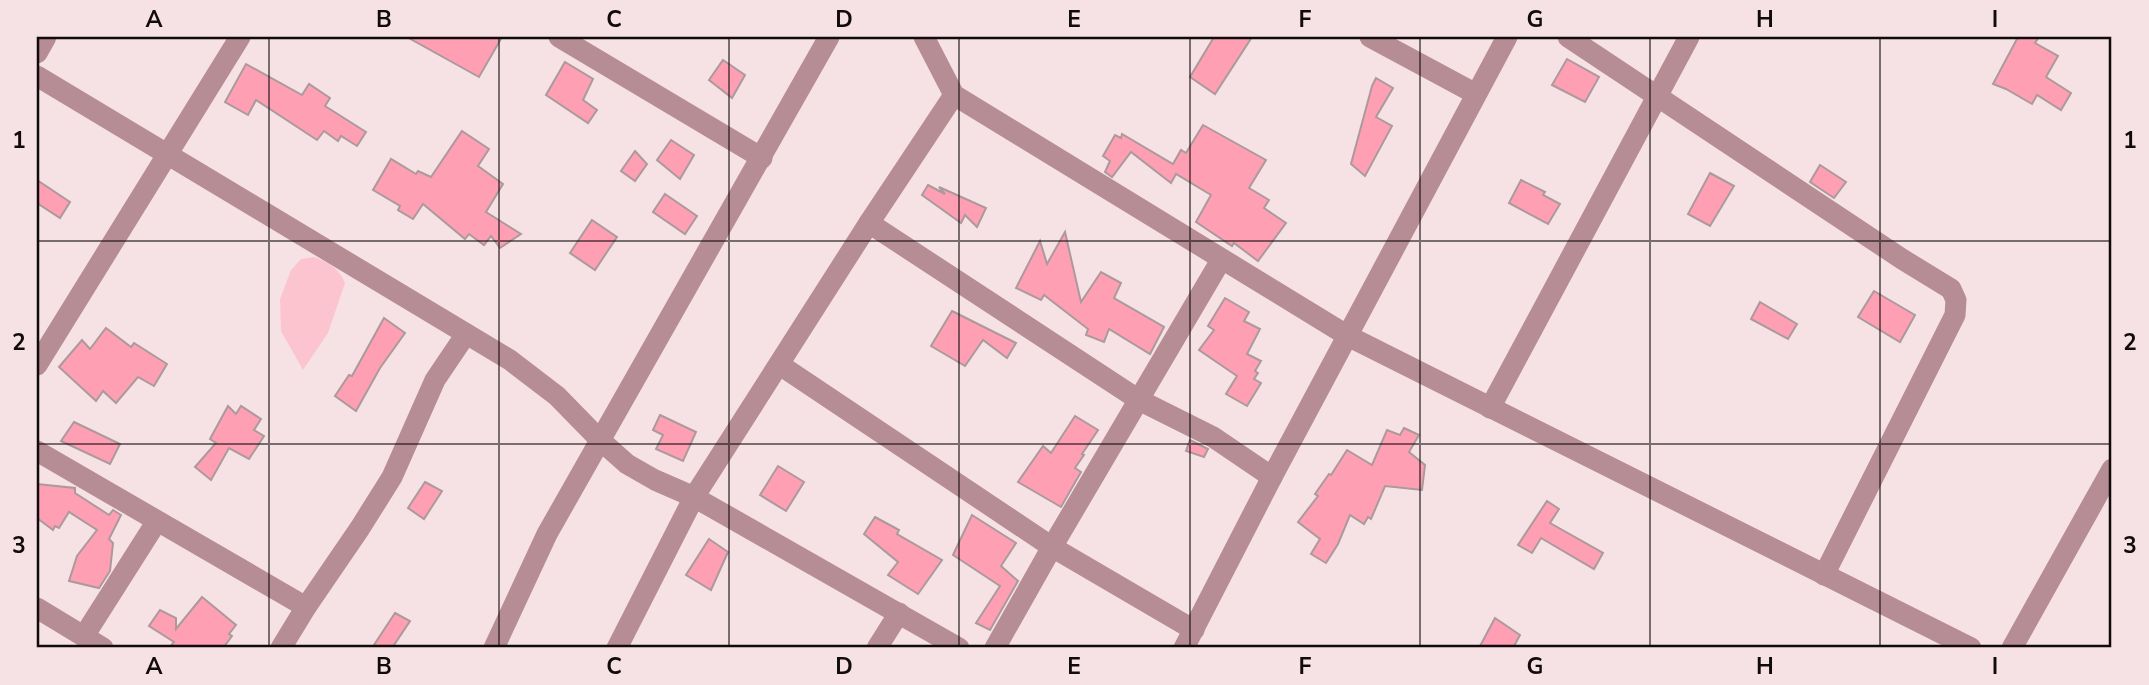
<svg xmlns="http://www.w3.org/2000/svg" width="2149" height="685" font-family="'Nunito Sans',sans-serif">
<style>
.green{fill:#fcc4cf}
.building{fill:#ff9fb4;stroke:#ac999c;stroke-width:2}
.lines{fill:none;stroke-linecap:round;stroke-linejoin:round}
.street{stroke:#b78d95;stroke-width:21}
.grid{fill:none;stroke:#110b0c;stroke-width:2;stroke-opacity:0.55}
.neatline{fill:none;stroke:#110b0c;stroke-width:2.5}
.grid-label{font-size:23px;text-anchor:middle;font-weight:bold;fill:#110b0c}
</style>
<rect width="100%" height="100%" fill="#f6e2e5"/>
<path class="green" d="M 314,257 C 330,263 338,268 345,283 L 328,333 L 303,370 L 281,331 L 280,299 L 291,270 L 301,259 Z"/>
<g class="building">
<polygon points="407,37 502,37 479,77"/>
<polygon points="1214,37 1252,37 1215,94 1190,77"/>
<polygon points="2018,37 2039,37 2035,43 2058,56 2046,77 2071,93 2061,110 2037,95 2032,104 2006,89 1993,84"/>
<polygon points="1567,59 1599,77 1585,102 1552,85"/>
<polygon points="723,60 745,75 732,98 709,80"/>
<polygon points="565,62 593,79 583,100 597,110 588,123 546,95"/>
<polygon points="246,64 302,95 309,84 330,98 325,106 366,132 357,146 341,136 338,141 324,131 317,140 256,100 248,115 225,102"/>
<polygon points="1376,78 1393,88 1376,117 1392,126 1365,176 1351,164 1372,86"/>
<polygon points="1203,125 1266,160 1249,188 1269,200 1264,208 1286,223 1258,261 1234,243 1232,246 1196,222 1211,195 1176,174 1171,183 1131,152 1112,177 1105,172 1110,161 1103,156 1115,135 1121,138 1122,134 1173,164 1181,150 1186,153"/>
<polygon points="462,131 489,149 478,166 503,184 486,212 521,234 500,248 491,236 484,245 469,234 465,239 423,204 413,219 398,210 400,206 373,190 391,159 416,174 418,171 431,177"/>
<polygon points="671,140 694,155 680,179 657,160"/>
<polygon points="635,151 647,164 635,181 621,171"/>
<polygon points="1820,165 1846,182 1834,198 1810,182"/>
<polygon points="1710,173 1734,186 1710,226 1688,214"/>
<polygon points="37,180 70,202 60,218 37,203"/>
<polygon points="1521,180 1545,192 1543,195 1560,204 1548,224 1509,203"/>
<polygon points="928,185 945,194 939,187 986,208 977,227 965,215 961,223 922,195"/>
<polygon points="665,194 697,216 685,234 653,212"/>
<polygon points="592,220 617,237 595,270 570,253"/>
<polygon points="1065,232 1081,302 1101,272 1121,283 1114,298 1164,327 1150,354 1109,329 1104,342 1086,335 1088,329 1044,295 1041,300 1016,288 1040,241 1047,264"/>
<polygon points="1874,291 1915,315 1900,342 1858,317"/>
<polygon points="1225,298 1249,312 1244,321 1260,329 1247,354 1261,361 1255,371 1258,373 1254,379 1261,383 1247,406 1226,394 1237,376 1199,350 1214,330 1208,326"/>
<polygon points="1760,302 1797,324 1788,339 1751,319"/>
<polygon points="952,311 1016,343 1007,358 983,340 965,366 931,346"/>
<polygon points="384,318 405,333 380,368 356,411 335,396 349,375 352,376"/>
<polygon points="106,328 131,347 134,343 167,364 154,386 138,377 116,403 103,391 96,401 59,367 82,340 90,349"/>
<polygon points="228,406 236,414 241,406 261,419 254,430 264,436 249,459 229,448 211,480 195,467 216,443 210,439"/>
<polygon points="660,415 696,432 683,461 656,449 663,435 653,430"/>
<polygon points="1075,416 1098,430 1082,454 1084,455 1075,468 1081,472 1061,507 1018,482 1043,446 1051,453"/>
<polygon points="74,422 120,444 110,464 61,441"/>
<polygon points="1404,428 1419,435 1409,452 1425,465 1422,490 1385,486 1371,519 1368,517 1364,524 1350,515 1338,544 1326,563 1311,554 1320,539 1298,522 1318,496 1315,494 1329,474 1331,475 1347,450 1372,465 1387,430 1400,435"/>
<polygon points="1190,440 1208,449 1204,457 1186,451"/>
<polygon points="778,466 804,482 786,511 760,495"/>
<polygon points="425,482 442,491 424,519 408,508"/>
<polygon points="37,484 75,488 75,493 109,515 113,510 121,515 109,539 113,543 110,571 99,588 69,581 77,556 97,530 69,512 59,528 55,526 53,530 37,518"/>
<polygon points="1547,501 1559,509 1550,523 1603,553 1594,569 1541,538 1532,553 1518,545"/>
<polygon points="972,515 1016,543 1001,566 1018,581 990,630 976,623 1000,586 953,555"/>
<polygon points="875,517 899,530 897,534 942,560 918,594 888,575 898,562 864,534"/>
<polygon points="709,539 728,552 711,590 686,575"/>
<polygon points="202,597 236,625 229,634 232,636 223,648 169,648 174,642 149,626 160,610 176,618 176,629"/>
<polygon points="395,613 410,621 392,648 372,648"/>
<polygon points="1495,618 1520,635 1513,648 1479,648"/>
</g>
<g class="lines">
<g class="street">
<polyline points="559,37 762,158"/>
<polyline points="924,37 954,95 1348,336 1971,648"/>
<polyline points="1370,37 1476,94"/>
<polyline points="1568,37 1902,259 1951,289 1956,300 1955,315 1824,575"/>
<polyline points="37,53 46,37"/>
<polyline points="37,76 510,360 557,396 600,440 627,464 655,480 694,497 959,648"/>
<polyline points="869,223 1139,400 1213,437 1272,477"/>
<polyline points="37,365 240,37"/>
<polyline points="780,365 1052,547 1194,630"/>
<polyline points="1490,408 1689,37"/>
<polyline points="37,451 306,607"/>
<polyline points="37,608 103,648"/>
<polyline points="84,636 157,521"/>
<polyline points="281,648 306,607 360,528 392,477 435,380 466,334"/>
<polyline points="494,648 547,534 829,37"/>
<polyline points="617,648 694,497 869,223 954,95"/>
<polyline points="877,648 899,613"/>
<polyline points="995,648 1052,547 1221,260"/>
<polyline points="1184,648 1272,477 1507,37"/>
<polyline points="2012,648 2112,469"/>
</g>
</g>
<path class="grid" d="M 269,37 L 269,648M 499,37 L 499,648M 729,37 L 729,648M 959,37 L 959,648M 1190,37 L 1190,648M 1420,37 L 1420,648M 1650,37 L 1650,648M 1880,37 L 1880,648M 37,241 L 2112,241M 37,444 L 2112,444"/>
<rect width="2149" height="685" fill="none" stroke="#f6e2e5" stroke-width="77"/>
<rect x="38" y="38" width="2072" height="608" class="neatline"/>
<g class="grid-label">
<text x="154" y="27">A</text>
<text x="384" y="27">B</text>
<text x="614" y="27">C</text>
<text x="844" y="27">D</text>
<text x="1074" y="27">E</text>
<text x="1305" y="27">F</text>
<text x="1535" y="27">G</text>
<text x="1765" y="27">H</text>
<text x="1995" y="27">I</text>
<text x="19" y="148">1</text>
<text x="2130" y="148">1</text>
<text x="19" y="350">2</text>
<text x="2130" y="350">2</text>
<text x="19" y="553">3</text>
<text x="2130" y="553">3</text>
<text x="154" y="674">A</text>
<text x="384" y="674">B</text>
<text x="614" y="674">C</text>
<text x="844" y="674">D</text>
<text x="1074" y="674">E</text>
<text x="1305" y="674">F</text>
<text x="1535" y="674">G</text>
<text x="1765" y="674">H</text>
<text x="1995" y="674">I</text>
</g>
</svg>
